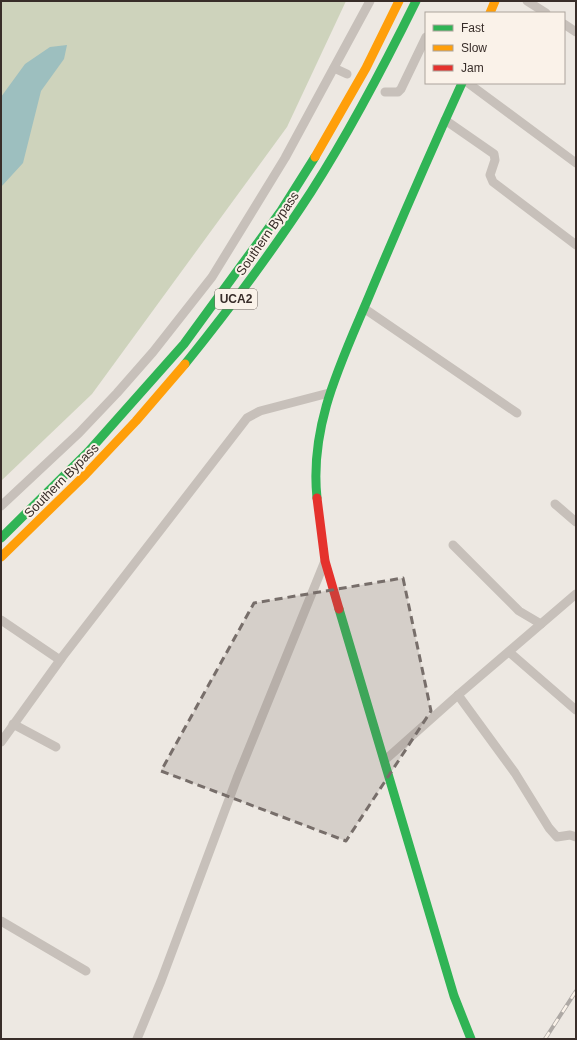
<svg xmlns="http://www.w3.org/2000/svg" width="577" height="1040" font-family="Helvetica,sans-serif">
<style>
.green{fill:#ced3bc}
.water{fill:#9dbfbf}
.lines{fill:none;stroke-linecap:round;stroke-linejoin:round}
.street{stroke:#c7c0ba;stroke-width:9}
.fast{stroke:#30b455;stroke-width:9}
.slow{stroke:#ff9f0a;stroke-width:9}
.jam{stroke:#e5322d;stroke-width:9}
.rail-casing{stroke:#aea9a5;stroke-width:4}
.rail{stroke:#faf2e9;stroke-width:2.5;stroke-dasharray:8;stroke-linecap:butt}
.marked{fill:#776e6a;fill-opacity:0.2;stroke:#776e6a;stroke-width:3;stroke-dasharray:8 5;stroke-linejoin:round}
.labels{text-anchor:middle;stroke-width:4;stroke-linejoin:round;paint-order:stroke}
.shield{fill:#faf2e9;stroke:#726863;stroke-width:1}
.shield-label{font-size:12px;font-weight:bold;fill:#382d29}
.street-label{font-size:13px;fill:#382d29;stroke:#faf2e9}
</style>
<rect width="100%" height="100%" fill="#ede8e2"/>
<polygon class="green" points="1,1 346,1 287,127 92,394 1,481"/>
<polygon class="water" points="67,45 64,59 41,91 23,163 1,187 1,97 25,64 50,47"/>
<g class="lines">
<g class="street">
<polyline points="527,1 546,13"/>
<polyline points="564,24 576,32"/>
<polyline points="334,68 347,74"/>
<polyline points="468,83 576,163"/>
<polyline points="385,92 398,92 401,89 426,37"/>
<polyline points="445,120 494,154 495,160 490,175 493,182 576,245"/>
<polyline points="365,309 517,413"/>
<polyline points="555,504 576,522"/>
<polyline points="1,506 79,433 117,393 153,352 212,277 285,158 370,1"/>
<polyline points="453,545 519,611 541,624"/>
<polyline points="1,620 60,660"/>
<polyline points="509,652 576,710"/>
<polyline points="458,695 515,773 549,828 557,837 570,835 576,837"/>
<polyline points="13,724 56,747"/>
<polyline points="1,742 63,656 247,418 260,411 329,393"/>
<polyline points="385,760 458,695 576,594"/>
<polyline points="1,921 86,971"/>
<polyline points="137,1039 161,981 237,778 325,561"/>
</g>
<g class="fast">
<path d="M 185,364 C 230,308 272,252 311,192 C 350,131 384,66 416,1"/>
<path d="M 317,498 C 309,422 344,357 372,289 C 401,220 431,151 462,83"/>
<polyline points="1,538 88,452 184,344 281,211 315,157"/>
<polyline points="339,609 454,996 471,1039"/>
</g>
<g class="slow">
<polyline points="490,13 495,1"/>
<polyline points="315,157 366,68 399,1"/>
<polyline points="1,557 86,474 136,421 185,364"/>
</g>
<polyline class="jam" points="317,498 325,561 339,609"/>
<g class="rail-casing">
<polyline id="rail" points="545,1039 576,991"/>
</g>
<use href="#rail" class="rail"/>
</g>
<path class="marked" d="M 403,578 L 431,711 L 346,841 L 161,771 L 254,603 Z"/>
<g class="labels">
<rect class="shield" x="215" y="289" width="42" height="20" rx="3"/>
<g class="shield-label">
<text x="236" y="303">UCA2</text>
</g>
<g class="street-label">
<text transform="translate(267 233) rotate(-55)" y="5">Southern Bypass</text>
<text transform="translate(61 480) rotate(-45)" y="5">Southern Bypass</text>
</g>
</g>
<rect width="577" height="1040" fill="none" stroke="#382d29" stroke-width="4"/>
<rect x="425" y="12" width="140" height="72" fill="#faf2e9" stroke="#aca39c"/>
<rect x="433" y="25" width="20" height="6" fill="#30b455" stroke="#aca39c"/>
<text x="461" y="32" font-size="12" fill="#382d29">Fast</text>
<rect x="433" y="45" width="20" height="6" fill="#ff9f0a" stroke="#aca39c"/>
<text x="461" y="52" font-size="12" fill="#382d29">Slow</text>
<rect x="433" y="65" width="20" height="6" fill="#e5322d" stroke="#aca39c"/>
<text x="461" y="72" font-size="12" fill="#382d29">Jam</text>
</svg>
